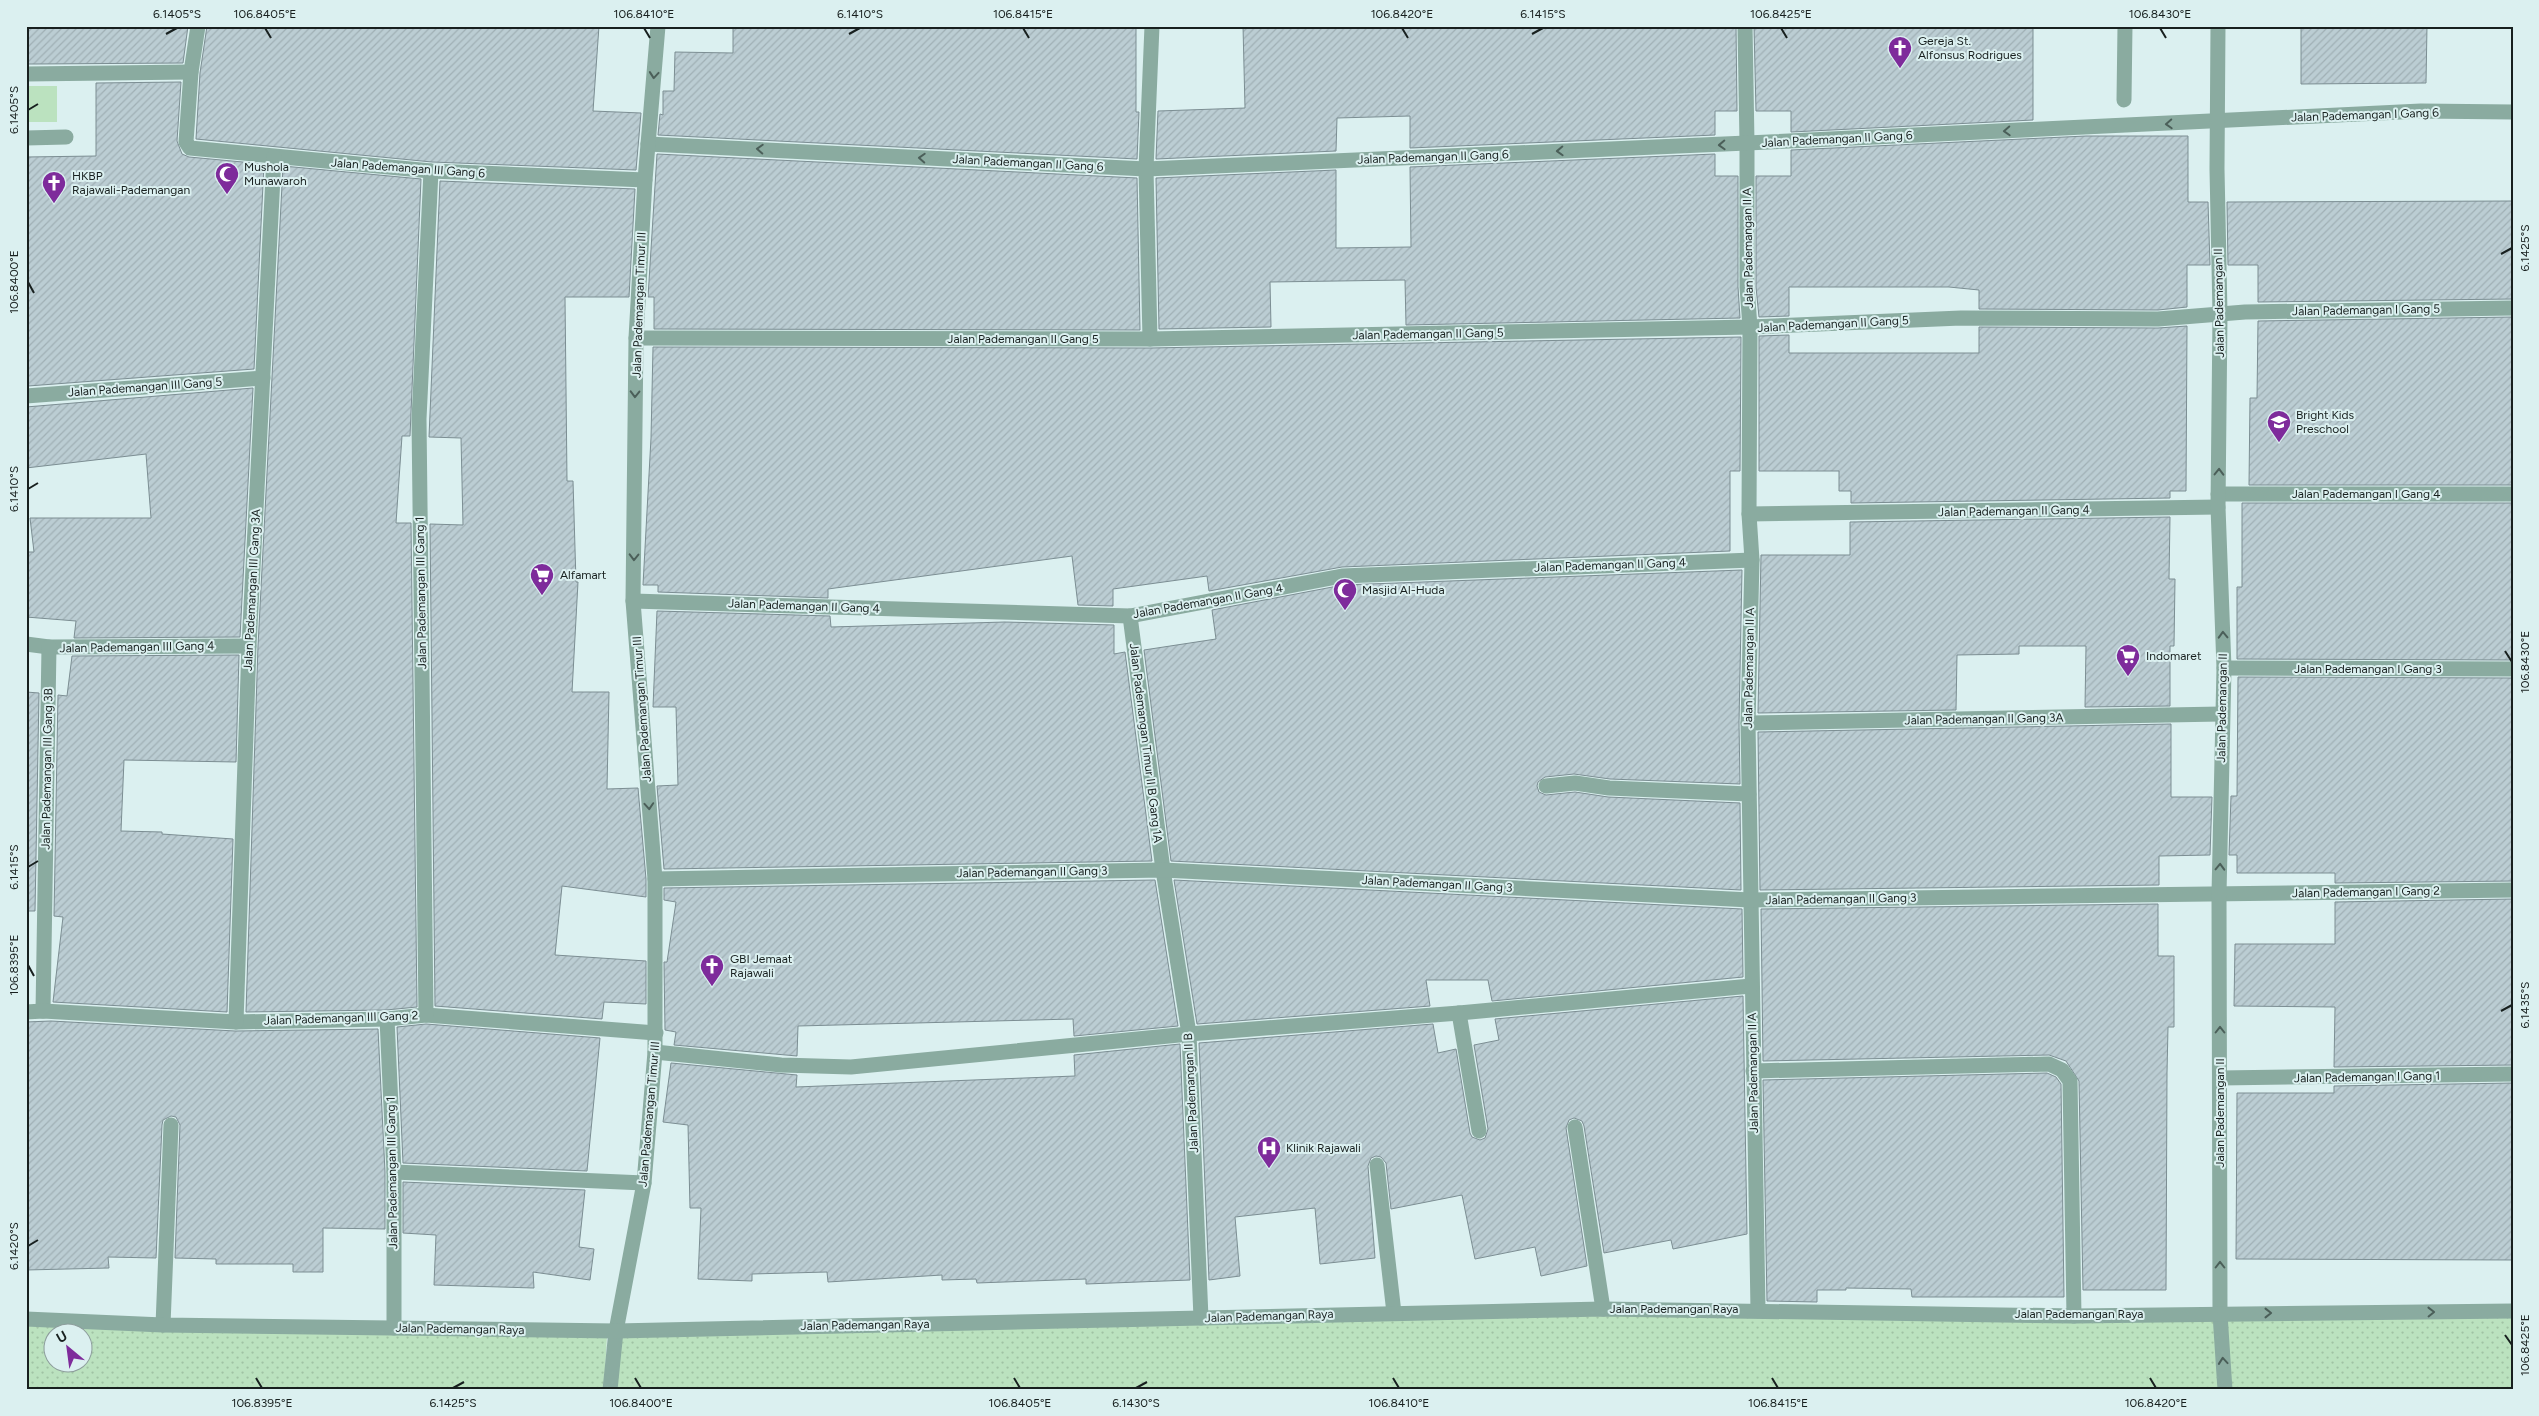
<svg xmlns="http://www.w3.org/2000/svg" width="2539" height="1416" font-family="Figtree,sans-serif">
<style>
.grass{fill:url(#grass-dots);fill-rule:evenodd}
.garden{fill:#bbe2bf}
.building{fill:url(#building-hatch);stroke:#7c8e93}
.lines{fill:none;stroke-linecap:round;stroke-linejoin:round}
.service{stroke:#8aaba0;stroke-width:15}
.minor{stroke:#8aaba0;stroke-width:15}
.tertiary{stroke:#8aaba0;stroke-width:15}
.oneway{stroke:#4b5f59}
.ticks{fill:none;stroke:#18201f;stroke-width:2}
.labels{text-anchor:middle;stroke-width:4;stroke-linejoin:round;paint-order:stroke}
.poi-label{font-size:12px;fill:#18201f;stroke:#dbf0f0;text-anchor:start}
.street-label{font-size:12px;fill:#18201f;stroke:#dbf0f0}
.neatline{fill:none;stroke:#18201f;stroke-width:2}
.ticks-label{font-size:12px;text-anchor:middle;fill:#18201f}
</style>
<defs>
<pattern id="grass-dots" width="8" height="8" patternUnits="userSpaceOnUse" patternTransform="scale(1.25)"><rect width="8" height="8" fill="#bbe2bf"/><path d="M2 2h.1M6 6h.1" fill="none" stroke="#a0c2a4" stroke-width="1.8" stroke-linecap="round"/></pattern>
<pattern id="building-hatch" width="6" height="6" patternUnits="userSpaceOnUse" patternTransform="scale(1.25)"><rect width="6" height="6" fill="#bbcdd3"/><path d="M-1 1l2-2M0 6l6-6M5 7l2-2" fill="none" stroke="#a0b0b5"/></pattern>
</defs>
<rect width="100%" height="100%" fill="#dbf0f0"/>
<g class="grass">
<polygon points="2513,1311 2513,1390 614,1390 616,1331 1201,1318"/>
<path d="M 26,1325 L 607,1336 L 604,1390 L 26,1390 ZM 52,1334 L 82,1334 L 82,1364 L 52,1364 Z"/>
</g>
<rect class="garden" x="26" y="86" width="31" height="36"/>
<g class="building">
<polygon points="26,26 188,26 183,63 36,64 26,64"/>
<polygon points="207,26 599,26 593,111 641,113 636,170 432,162 196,139 200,73"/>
<polygon points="764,26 1136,27 1136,112 1139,112 1137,159 658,135 660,114 663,115 663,91 674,91 675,52 733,53 733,28 764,28"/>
<polygon points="1243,26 1736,26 1737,111 1715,111 1715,135 1410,148 1410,116 1337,118 1336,151 1156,159 1158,111 1245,108"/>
<polygon points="1754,26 2033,26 2033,120 1791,132 1791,111 1756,111"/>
<polygon points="2301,26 2427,26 2426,83 2301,84"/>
<polygon points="181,82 177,141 182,154 189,157 264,164 254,369 28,386 26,157 96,156 96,83"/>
<polygon points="2086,136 2188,136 2188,202 2208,202 2210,265 2187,265 2187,307 2158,310 1979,309 1979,290 1949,287 1789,287 1789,316 1759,317 1756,287 1756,176 1791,176 1791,150"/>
<polygon points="657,154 1137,178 1140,330 654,329 654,297 648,297"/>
<polygon points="1715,154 1715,176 1738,176 1738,287 1740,318 1406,325 1405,280 1270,282 1271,327 1159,329 1156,178 1336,170 1336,248 1411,247 1410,167"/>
<polygon points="283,166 421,179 410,436 402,436 396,523 411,523 417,1007 386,1010 246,1012 258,646"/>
<polygon points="440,181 635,189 629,297 565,297 567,481 573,481 576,582 578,582 572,692 609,692 607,789 638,788 646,879 646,897 562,886 555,955 646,961 646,1004 604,1002 602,1019 435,1006 430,524 463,525 461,438 429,437"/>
<polygon points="2513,201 2513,299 2258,302 2258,265 2228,265 2227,202"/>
<polygon points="2513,317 2513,485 2249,485 2250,398 2257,398 2258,321"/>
<polygon points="2187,326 2186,491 2170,491 2170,498 1851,503 1851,491 1839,491 1839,471 1759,471 1759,336 1789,335 1789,353 1979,353 1979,327 2158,328"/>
<polygon points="1741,337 1740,471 1730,471 1730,551 1342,567 1209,591 1207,576 1113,589 1113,606 1078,605 1072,556 828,589 828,598 658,592 658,585 643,585 651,438 653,347 1150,348"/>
<polygon points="253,388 240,637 74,638 76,621 26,617 26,552 34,552 30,518 151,518 146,454 26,468 26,407"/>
<polygon points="2242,503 2513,503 2513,660 2237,659 2237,587 2242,587"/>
<polygon points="2170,517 2169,579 2175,579 2174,646 2170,646 2170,706 2085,707 2086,646 2019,646 2019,654 1957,655 1956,710 1758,713 1761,555 1850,555 1850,522"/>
<polygon points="1742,570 1739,723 1740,784 1610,779 1574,774 1545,777 1538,782 1537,786 1539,792 1546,795 1575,792 1608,797 1740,803 1741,890 1171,861 1144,650 1216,639 1212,610 1343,585"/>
<polygon points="657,611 830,616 831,627 1005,622 1114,625 1114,654 1125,652 1152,861 664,869 657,786 678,785 676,707 653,707"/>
<polygon points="239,655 236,762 124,760 121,831 162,832 162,834 233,839 227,1012 53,1002 63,917 54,916 58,695 67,696 72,656"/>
<polygon points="2238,677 2513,678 2513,881 2335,883 2335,873 2237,873 2237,855 2229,855 2231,796 2237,796"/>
<polygon points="26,692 39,693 35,911 26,911"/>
<polygon points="2171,724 2171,797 2212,797 2210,855 2159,856 2159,885 1760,890 1758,732"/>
<polygon points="1155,880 1178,1026 1074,1036 1073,1019 798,1026 797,1056 674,1045 676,1032 665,1030 664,962 667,962 676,902 664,900 664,888"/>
<polygon points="1174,880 1742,909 1743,977 1492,1001 1488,980 1426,980 1430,1006 1197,1024"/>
<polygon points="2513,899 2513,1065 2334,1067 2335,1007 2234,1006 2235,944 2335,944 2335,902"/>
<polygon points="2158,904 2158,956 2174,956 2174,1027 2168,1027 2167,1073 2166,1290 2083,1290 2079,1081 2066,1061 2049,1055 1763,1061 1761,909"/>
<polygon points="1743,996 1747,1234 1673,1249 1671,1240 1604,1253 1584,1126 1582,1121 1574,1118 1569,1120 1566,1128 1587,1266 1541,1276 1535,1247 1475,1259 1462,1195 1391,1209 1386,1163 1381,1157 1376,1156 1371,1158 1368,1166 1375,1258 1320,1264 1315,1208 1235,1217 1240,1276 1209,1280 1199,1043 1433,1024 1438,1053 1456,1049 1470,1133 1472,1137 1480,1140 1485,1138 1488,1129 1474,1045 1499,1040 1495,1019"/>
<polygon points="51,1021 235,1031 378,1029 385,1172 385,1229 323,1228 323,1272 293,1272 293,1264 216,1264 216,1259 175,1258 180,1125 176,1117 171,1116 163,1120 162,1125 156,1258 108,1257 109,1268 26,1270 26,1022"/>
<polygon points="426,1024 600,1038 587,1171 403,1163 397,1027"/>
<polygon points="1180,1044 1190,1280 1086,1284 1086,1279 977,1283 976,1279 942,1280 942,1275 828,1282 827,1272 752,1274 752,1281 698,1279 701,1208 690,1208 688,1125 663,1122 671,1063 797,1075 796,1087 1075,1076 1074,1055"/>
<polygon points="2047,1073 2056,1077 2061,1084 2064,1297 1912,1297 1911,1289 1846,1288 1846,1290 1817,1290 1817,1302 1767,1301 1763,1080"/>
<polygon points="2513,1083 2513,1260 2236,1259 2237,1093 2334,1093 2334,1086"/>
<polygon points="403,1182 585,1190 579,1247 594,1249 590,1280 533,1272 534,1288 434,1285 436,1235 403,1233"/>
</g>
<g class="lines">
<g class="service">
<polyline points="2124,100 2125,26"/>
<polyline points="26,138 66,137"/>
</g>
<g class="minor">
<polyline points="198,26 191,72 186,142 190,148 431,171 645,180"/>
<polyline points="1745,26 1747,143 1747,287 1750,327 1749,514 1752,560 1748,723 1758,1310"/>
<polyline points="26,74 191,72"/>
<polyline points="648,144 1146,169 1747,143 2421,111 2513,112"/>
<polyline points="636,338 1150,339 1750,327 1961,318 2158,319 2245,312 2513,308"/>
<polyline points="1150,339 1146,169 1152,26"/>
<polyline points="26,396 263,378"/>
<polyline points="2218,494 2513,494"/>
<polyline points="1749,514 2218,507"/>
<polyline points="633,601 1130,616 1342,576 1752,560"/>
<polyline points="1130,616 1163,870 1189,1034 1201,1318"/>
<polyline points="26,644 49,647 249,646"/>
<polyline points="2224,668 2513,669"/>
<polyline points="1748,723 2221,714"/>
<polyline points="1546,786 1575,783 1609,788 1749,794"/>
<polyline points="655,879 1163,870 1750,900 2513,890"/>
<polyline points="43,1011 49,647"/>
<polyline points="26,1012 43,1011 236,1022 387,1019 426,1015 656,1033"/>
<polyline points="1459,1013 1479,1131"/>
<polyline points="426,1015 419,419 431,171"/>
<polyline points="387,1019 394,1172 394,1328"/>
<polyline points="236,1022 249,646 274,157"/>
<polyline points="655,1052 781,1065 851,1067 1189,1034 1459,1013 1751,986"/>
<polyline points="1753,1071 2049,1064 2062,1070 2070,1081 2074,1316"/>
<polyline points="2220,1078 2513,1074"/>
<polyline points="1575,1127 1603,1309"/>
<polyline points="1377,1165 1394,1313"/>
<polyline points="394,1172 644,1183"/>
<polyline points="163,1325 171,1125"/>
<polyline points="610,1390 616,1331 644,1183 655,1052 655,879 633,601 636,338 645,180 658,26"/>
</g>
<g class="tertiary">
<polyline points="2218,26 2217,169 2220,314 2218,507 2224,668 2219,894 2220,1314 2225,1390"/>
<polyline points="26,1319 163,1325 616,1331 1603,1309 2074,1316 2513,1311"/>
</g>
</g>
<defs><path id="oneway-chevron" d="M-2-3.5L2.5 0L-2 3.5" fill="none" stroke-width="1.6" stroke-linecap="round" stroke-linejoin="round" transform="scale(1.25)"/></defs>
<g class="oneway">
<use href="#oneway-chevron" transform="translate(654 75) rotate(95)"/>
<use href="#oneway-chevron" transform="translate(2169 124) rotate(177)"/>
<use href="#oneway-chevron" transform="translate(2007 131) rotate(177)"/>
<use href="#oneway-chevron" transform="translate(1722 145) rotate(178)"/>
<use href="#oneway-chevron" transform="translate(760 149) rotate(-177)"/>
<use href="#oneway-chevron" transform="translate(1560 151) rotate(178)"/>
<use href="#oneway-chevron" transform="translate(922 158) rotate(-177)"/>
<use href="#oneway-chevron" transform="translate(635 394) rotate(91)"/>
<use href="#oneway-chevron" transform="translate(2219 472) rotate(-89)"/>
<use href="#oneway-chevron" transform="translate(634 557) rotate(91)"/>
<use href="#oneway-chevron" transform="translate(2223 635) rotate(-92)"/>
<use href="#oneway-chevron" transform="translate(649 806) rotate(86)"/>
<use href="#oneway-chevron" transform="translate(2220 867) rotate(-88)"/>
<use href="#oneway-chevron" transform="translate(2220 1030) rotate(-90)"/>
<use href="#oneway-chevron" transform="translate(2220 1265) rotate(-90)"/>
<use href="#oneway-chevron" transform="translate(2431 1312) rotate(-1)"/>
<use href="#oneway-chevron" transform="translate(2268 1313)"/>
<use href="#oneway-chevron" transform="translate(2223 1361) rotate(-95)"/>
</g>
<path class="ticks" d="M 265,28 L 271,38M 644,28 L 650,38M 1023,28 L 1029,38M 1402,28 L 1408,38M 1781,28 L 1787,38M 2160,28 L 2166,38M 166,34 L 177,28M 849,34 L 860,28M 1532,34 L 1543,28M 28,110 L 38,104M 2501,254 L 2512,248M 28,282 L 34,293M 28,489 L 38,483M 2505,651 L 2512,662M 28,867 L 38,861M 28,965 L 34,976M 2501,1011 L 2512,1005M 28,1246 L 38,1240M 2505,1335 L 2512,1345M 256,1378 L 262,1388M 635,1378 L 641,1388M 1014,1378 L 1020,1388M 1393,1378 L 1399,1388M 1772,1378 L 1778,1388M 2150,1378 L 2156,1388M 453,1388 L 464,1382M 1136,1388 L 1147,1382"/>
<defs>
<g id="church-pin" transform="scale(1.25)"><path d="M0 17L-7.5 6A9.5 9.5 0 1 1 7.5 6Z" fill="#7e2b9b" stroke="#dbf0f0"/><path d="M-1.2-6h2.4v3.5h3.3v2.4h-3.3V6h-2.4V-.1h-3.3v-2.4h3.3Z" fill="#fff"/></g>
<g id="mosque-pin" transform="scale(1.25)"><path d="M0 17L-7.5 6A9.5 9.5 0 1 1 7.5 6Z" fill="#7e2b9b" stroke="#dbf0f0"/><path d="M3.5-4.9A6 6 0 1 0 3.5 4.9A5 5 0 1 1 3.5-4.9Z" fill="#fff"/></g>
<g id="school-pin" transform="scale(1.25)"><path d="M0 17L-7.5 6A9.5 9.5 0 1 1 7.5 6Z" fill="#7e2b9b" stroke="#dbf0f0"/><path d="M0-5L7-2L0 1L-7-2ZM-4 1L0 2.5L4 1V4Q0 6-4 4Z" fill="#fff"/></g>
<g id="supermarket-pin" transform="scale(1.25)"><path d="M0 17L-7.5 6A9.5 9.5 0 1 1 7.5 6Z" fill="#7e2b9b" stroke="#dbf0f0"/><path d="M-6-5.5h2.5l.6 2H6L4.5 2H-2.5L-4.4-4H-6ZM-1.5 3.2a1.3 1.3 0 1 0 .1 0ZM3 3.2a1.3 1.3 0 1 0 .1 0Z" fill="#fff"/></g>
<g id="hospital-pin" transform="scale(1.25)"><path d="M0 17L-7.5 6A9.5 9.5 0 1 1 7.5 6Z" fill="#7e2b9b" stroke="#dbf0f0"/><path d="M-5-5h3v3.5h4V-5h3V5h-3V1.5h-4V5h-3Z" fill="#fff"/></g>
</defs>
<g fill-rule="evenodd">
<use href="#church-pin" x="1900" y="48"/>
<use href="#mosque-pin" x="227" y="174"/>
<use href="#church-pin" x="54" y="183"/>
<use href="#school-pin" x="2279" y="422"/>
<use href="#supermarket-pin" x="542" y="575"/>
<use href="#mosque-pin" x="1345" y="590"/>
<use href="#supermarket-pin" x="2128" y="656"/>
<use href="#church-pin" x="712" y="966"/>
<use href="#hospital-pin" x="1269" y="1148"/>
</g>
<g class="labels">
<g class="poi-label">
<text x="1918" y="45">Gereja St.<tspan x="1918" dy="14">Alfonsus Rodrigues</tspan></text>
<text x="244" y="171">Mushola<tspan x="244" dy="14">Munawaroh</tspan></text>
<text x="72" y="180">HKBP<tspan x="72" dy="14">Rajawali-Pademangan</tspan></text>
<text x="2296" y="419">Bright Kids<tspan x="2296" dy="14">Preschool</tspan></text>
<text x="560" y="579">Alfamart</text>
<text x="1362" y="594">Masjid Al-Huda</text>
<text x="2146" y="660">Indomaret</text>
<text x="730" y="963">GBI Jemaat<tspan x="730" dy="14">Rajawali</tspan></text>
<text x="1286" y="1152">Klinik Rajawali</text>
</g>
<g class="street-label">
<text transform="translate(2365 115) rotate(-2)" y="4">Jalan Pademangan I Gang 6</text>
<text transform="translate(1837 139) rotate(-3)" y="4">Jalan Pademangan II Gang 6</text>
<text transform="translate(1433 157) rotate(-2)" y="4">Jalan Pademangan II Gang 6</text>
<text transform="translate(1028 163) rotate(3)" y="4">Jalan Pademangan II Gang 6</text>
<text transform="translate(408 168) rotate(4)" y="4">Jalan Pademangan III Gang 6</text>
<text transform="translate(1748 248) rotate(-91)" y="4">Jalan Pademangan II A</text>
<text transform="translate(2219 303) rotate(-91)" y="4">Jalan Pademangan II</text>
<text transform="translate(639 305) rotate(-88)" y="4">Jalan Pademangan Timur III</text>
<text transform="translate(2366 310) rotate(-1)" y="4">Jalan Pademangan I Gang 5</text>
<text transform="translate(1833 324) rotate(-3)" y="4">Jalan Pademangan II Gang 5</text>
<text transform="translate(1428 334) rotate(-1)" y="4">Jalan Pademangan II Gang 5</text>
<text x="1023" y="343">Jalan Pademangan II Gang 5</text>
<text transform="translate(145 387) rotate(-4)" y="4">Jalan Pademangan III Gang 5</text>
<text x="2366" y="498">Jalan Pademangan I Gang 4</text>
<text transform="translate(2014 511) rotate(-1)" y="4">Jalan Pademangan II Gang 4</text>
<text transform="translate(1610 565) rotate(-2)" y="4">Jalan Pademangan II Gang 4</text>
<text transform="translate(252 590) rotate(-87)" y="4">Jalan Pademangan III Gang 3A</text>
<text transform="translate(421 593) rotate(-91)" y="4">Jalan Pademangan III Gang 1</text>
<text transform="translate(1208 601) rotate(-10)" y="4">Jalan Pademangan II Gang 4</text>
<text transform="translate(804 606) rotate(2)" y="4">Jalan Pademangan II Gang 4</text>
<text transform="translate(137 647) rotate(-1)" y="4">Jalan Pademangan III Gang 4</text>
<text transform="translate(1749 668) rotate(-89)" y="4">Jalan Pademangan II A</text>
<text x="2368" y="673">Jalan Pademangan I Gang 3</text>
<text transform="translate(2222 708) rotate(-89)" y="4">Jalan Pademangan II</text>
<text transform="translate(642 709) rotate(-94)" y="4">Jalan Pademangan Timur III</text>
<text transform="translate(1984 719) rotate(-1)" y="4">Jalan Pademangan II Gang 3A</text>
<text transform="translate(1146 743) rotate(83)" y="4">Jalan Pademangan Timur II B Gang 1A</text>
<text transform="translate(47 769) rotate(-89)" y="4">Jalan Pademangan III Gang 3B</text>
<text transform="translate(1032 872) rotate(-1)" y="4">Jalan Pademangan II Gang 3</text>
<text transform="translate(1437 884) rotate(3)" y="4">Jalan Pademangan II Gang 3</text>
<text transform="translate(2366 892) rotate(-1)" y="4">Jalan Pademangan I Gang 2</text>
<text transform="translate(1841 899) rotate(-1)" y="4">Jalan Pademangan II Gang 3</text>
<text transform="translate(341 1018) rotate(-2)" y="4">Jalan Pademangan III Gang 2</text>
<text transform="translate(1753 1073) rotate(-91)" y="4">Jalan Pademangan II A</text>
<text transform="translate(2367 1077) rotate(-1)" y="4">Jalan Pademangan I Gang 1</text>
<text transform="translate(1191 1093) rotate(-93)" y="4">Jalan Pademangan II B</text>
<text transform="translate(2220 1113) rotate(-90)" y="4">Jalan Pademangan II</text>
<text transform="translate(649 1114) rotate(-85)" y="4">Jalan Pademangan Timur III</text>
<text transform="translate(392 1173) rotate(-91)" y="4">Jalan Pademangan III Gang 1</text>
<text x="1674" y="1313">Jalan Pademangan Raya</text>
<text x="2079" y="1318">Jalan Pademangan Raya</text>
<text transform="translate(1269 1316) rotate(-2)" y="4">Jalan Pademangan Raya</text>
<text transform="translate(865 1325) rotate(-1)" y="4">Jalan Pademangan Raya</text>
<text transform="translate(460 1329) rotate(1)" y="4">Jalan Pademangan Raya</text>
</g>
</g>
<rect width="2539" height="1416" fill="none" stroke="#dbf0f0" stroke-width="55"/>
<g transform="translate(68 1348) rotate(331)"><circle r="24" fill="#dbf0f0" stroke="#8d9d9c"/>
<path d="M0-4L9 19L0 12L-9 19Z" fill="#7e2b9b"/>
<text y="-8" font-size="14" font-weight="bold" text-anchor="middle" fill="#18201f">U</text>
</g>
<rect x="28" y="28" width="2484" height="1360" class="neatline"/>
<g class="ticks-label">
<text x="177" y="18">6.1405°S</text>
<text x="265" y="18">106.8405°E</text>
<text x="644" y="18">106.8410°E</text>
<text x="860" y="18">6.1410°S</text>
<text x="1023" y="18">106.8415°E</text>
<text x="1402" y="18">106.8420°E</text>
<text x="1543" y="18">6.1415°S</text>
<text x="1781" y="18">106.8425°E</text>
<text x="2160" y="18">106.8430°E</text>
<text transform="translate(14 110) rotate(-90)" y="4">6.1405°S</text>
<text transform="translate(2525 248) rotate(-90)" y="4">6.1425°S</text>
<text transform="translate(14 282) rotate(-90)" y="4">106.8400°E</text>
<text transform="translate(14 489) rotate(-90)" y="4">6.1410°S</text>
<text transform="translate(2525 662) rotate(-90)" y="4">106.8430°E</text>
<text transform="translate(14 867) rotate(-90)" y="4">6.1415°S</text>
<text transform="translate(14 965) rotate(-90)" y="4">106.8395°E</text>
<text transform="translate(2525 1005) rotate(-90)" y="4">6.1435°S</text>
<text transform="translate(14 1246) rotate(-90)" y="4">6.1420°S</text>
<text transform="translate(2525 1345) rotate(-90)" y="4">106.8425°E</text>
<text x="262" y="1407">106.8395°E</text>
<text x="453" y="1407">6.1425°S</text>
<text x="641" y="1407">106.8400°E</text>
<text x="1020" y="1407">106.8405°E</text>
<text x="1136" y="1407">6.1430°S</text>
<text x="1399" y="1407">106.8410°E</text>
<text x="1778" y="1407">106.8415°E</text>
<text x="2156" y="1407">106.8420°E</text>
</g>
</svg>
